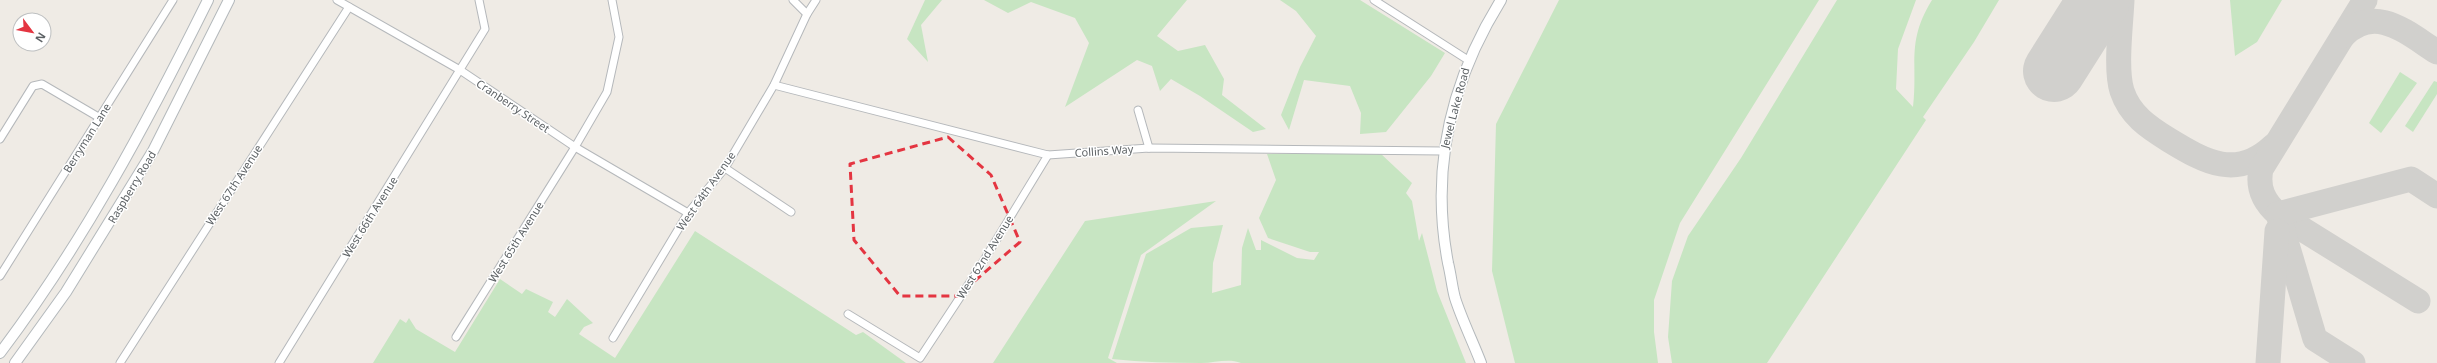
<svg xmlns="http://www.w3.org/2000/svg" width="2437" height="363" font-family="'Noto Sans',sans-serif">
<style>
.green{fill:#c7e5c2}
.lines{fill:none;stroke-linecap:round;stroke-linejoin:round}
.taxiway{stroke:#d1d0cd;stroke-width:25}
.runway{stroke:#d1d0cd;stroke-width:62}
.street-casing{stroke:#b5b8bb;stroke-width:9}
.secondary-casing{stroke:#b4b9bc;stroke-width:12}
.street{stroke:#fff;stroke-width:7}
.secondary{stroke:#fff;stroke-width:10}
.marked{fill:none;stroke:#e43541;stroke-width:3;stroke-dasharray:8 5;stroke-linejoin:round}
.labels{text-anchor:middle;stroke-width:3;stroke-linejoin:round;paint-order:stroke}
.street-label{font-size:11px;fill:#5d6265;stroke:#fff}
</style>
<rect width="100%" height="100%" fill="#efebe5"/>
<g class="green">
<polygon points="925,0 942,0 921,25 928,62 907,39"/>
<polygon points="984,0 1187,0 1157,36 1178,51 1205,45 1224,79 1222,95 1266,129 1253,132 1200,96 1171,79 1160,91 1152,66 1137,60 1065,107 1089,43 1075,18 1031,2 1008,13"/>
<polygon points="1280,0 1360,0 1445,53 1431,76 1386,132 1360,134 1361,113 1350,86 1304,80 1289,130 1281,115 1300,67 1316,36 1296,11"/>
<polygon points="1559,0 1819,0 1680,223 1654,300 1654,332 1658,363 1515,363 1492,271 1496,124"/>
<path d="M 1837,0 L 1916,0 L 1898,49 L 1896,89 L 1913,107 C 1918,63 1906,42 1932,0 L 1999,0 L 1974,42 L 1923,117 L 1926,120 L 1767,363 L 1672,363 L 1668,337 L 1672,281 L 1688,236 L 1741,158 Z"/>
<polygon points="2230,0 2282,0 2257,42 2235,56"/>
<polygon points="2400,72 2417,83 2381,133 2369,123"/>
<polygon points="2434,81 2437,82 2437,94 2413,132 2405,126"/>
<path d="M 1380,153 L 1412,183 L 1406,193 L 1412,201 L 1419,241 L 1422,233 L 1437,291 L 1466,363 L 1241,363 C 1228,358 1215,363 1201,363 C 1171,363 1142,362 1112,359 L 1146,254 L 1191,228 L 1223,225 L 1213,263 L 1212,293 L 1241,285 L 1242,248 L 1248,228 L 1256,250 L 1261,250 L 1261,240 L 1297,258 L 1314,260 L 1319,252 L 1310,252 L 1268,238 L 1259,218 L 1276,180 L 1267,154 Z"/>
<polygon points="1216,201 1141,255 1108,358 1117,363 993,363 1085,221"/>
<polygon points="695,231 856,335 863,332 906,363 373,363 400,319 406,323 409,318 416,329 455,352 500,279 522,294 526,289 553,302 548,312 555,317 567,299 593,323 584,327 579,334 615,358"/>
</g>
<g class="lines">
<g class="taxiway">
<path d="M 2122,0 C 2121,24 2115,69 2122,91 C 2130,115 2148,127 2169,140 C 2205,162 2237,180 2273,146"/>
<path d="M 2365,0 L 2261,169 C 2257,188 2264,202 2278,214 L 2418,301"/>
<path d="M 2343,36 C 2375,3 2407,33 2437,52"/>
<polyline points="2278,214 2315,339 2353,363"/>
<polyline points="2278,214 2411,179 2437,196"/>
<polyline points="2268,363 2277,231"/>
</g>
<polyline class="runway" points="2054,71 2099,0"/>
<g class="street-casing">
<g id="street">
<polyline points="337,0 460,70 575,147 688,213"/>
<polyline points="793,0 807,14"/>
<polyline points="1374,0 1468,60"/>
<polyline points="774,85 1048,155 1149,148 1443,151"/>
<polyline points="1138,110 1149,148"/>
<polyline points="0,139 33,86 42,84 100,118"/>
<polyline points="725,168 791,212"/>
<polyline points="0,276 173,0"/>
<polyline points="848,314 920,358 978,270 1048,155"/>
<polyline points="456,337 575,147 607,92 619,37 612,0"/>
<polyline points="613,338 688,213 725,168 774,85 807,14 816,0"/>
<polyline points="120,363 349,7"/>
<polyline points="279,363 485,29 479,0"/>
</g>
</g>
<g class="secondary-casing">
<g id="secondary">
<path d="M 0,353 C 83,243 147,123 208,0"/>
<polyline points="15,363 66,292 153,151 229,0"/>
<path d="M 1481,363 C 1473,342 1462,320 1455,298 C 1452,287 1451,275 1448,263 C 1430,168 1450,82 1501,0"/>
</g>
</g>
<use href="#street" class="street"/>
<use href="#secondary" class="secondary"/>
</g>
<path class="marked" d="M 948,137 L 991,175 L 1020,242 L 957,296 L 900,296 L 854,240 L 850,164 Z"/>
<g class="labels">
<g class="street-label">
<text transform="translate(513 106) rotate(34)" y="4">Cranberry Street</text>
<text transform="translate(1455 108) rotate(-75)" y="4">Jewel Lake Road</text>
<text transform="translate(87 138) rotate(-58)" y="4">Berryman Lane</text>
<text transform="translate(1104 151) rotate(-4)" y="4">Collins Way</text>
<text transform="translate(234 185) rotate(-57)" y="4">West 67th Avenue</text>
<text transform="translate(132 187) rotate(-59)" y="4">Raspberry Road</text>
<text transform="translate(706 191) rotate(-55)" y="4">West 64th Avenue</text>
<text transform="translate(370 217) rotate(-58)" y="4">West 66th Avenue</text>
<text transform="translate(516 242) rotate(-58)" y="4">West 65th Avenue</text>
<text transform="translate(985 257) rotate(-58)" y="4">West 62nd Avenue</text>
</g>
</g>
<g transform="translate(32 32) rotate(122)"><circle r="19" fill="#ffffff" stroke="#bec0c1"/>
<path d="M0-3L7 15L0 10L-7 15Z" fill="#e43541"/>
<text y="-6" font-size="11" font-weight="bold" text-anchor="middle" fill="#5d6265">N</text>
</g>
</svg>
